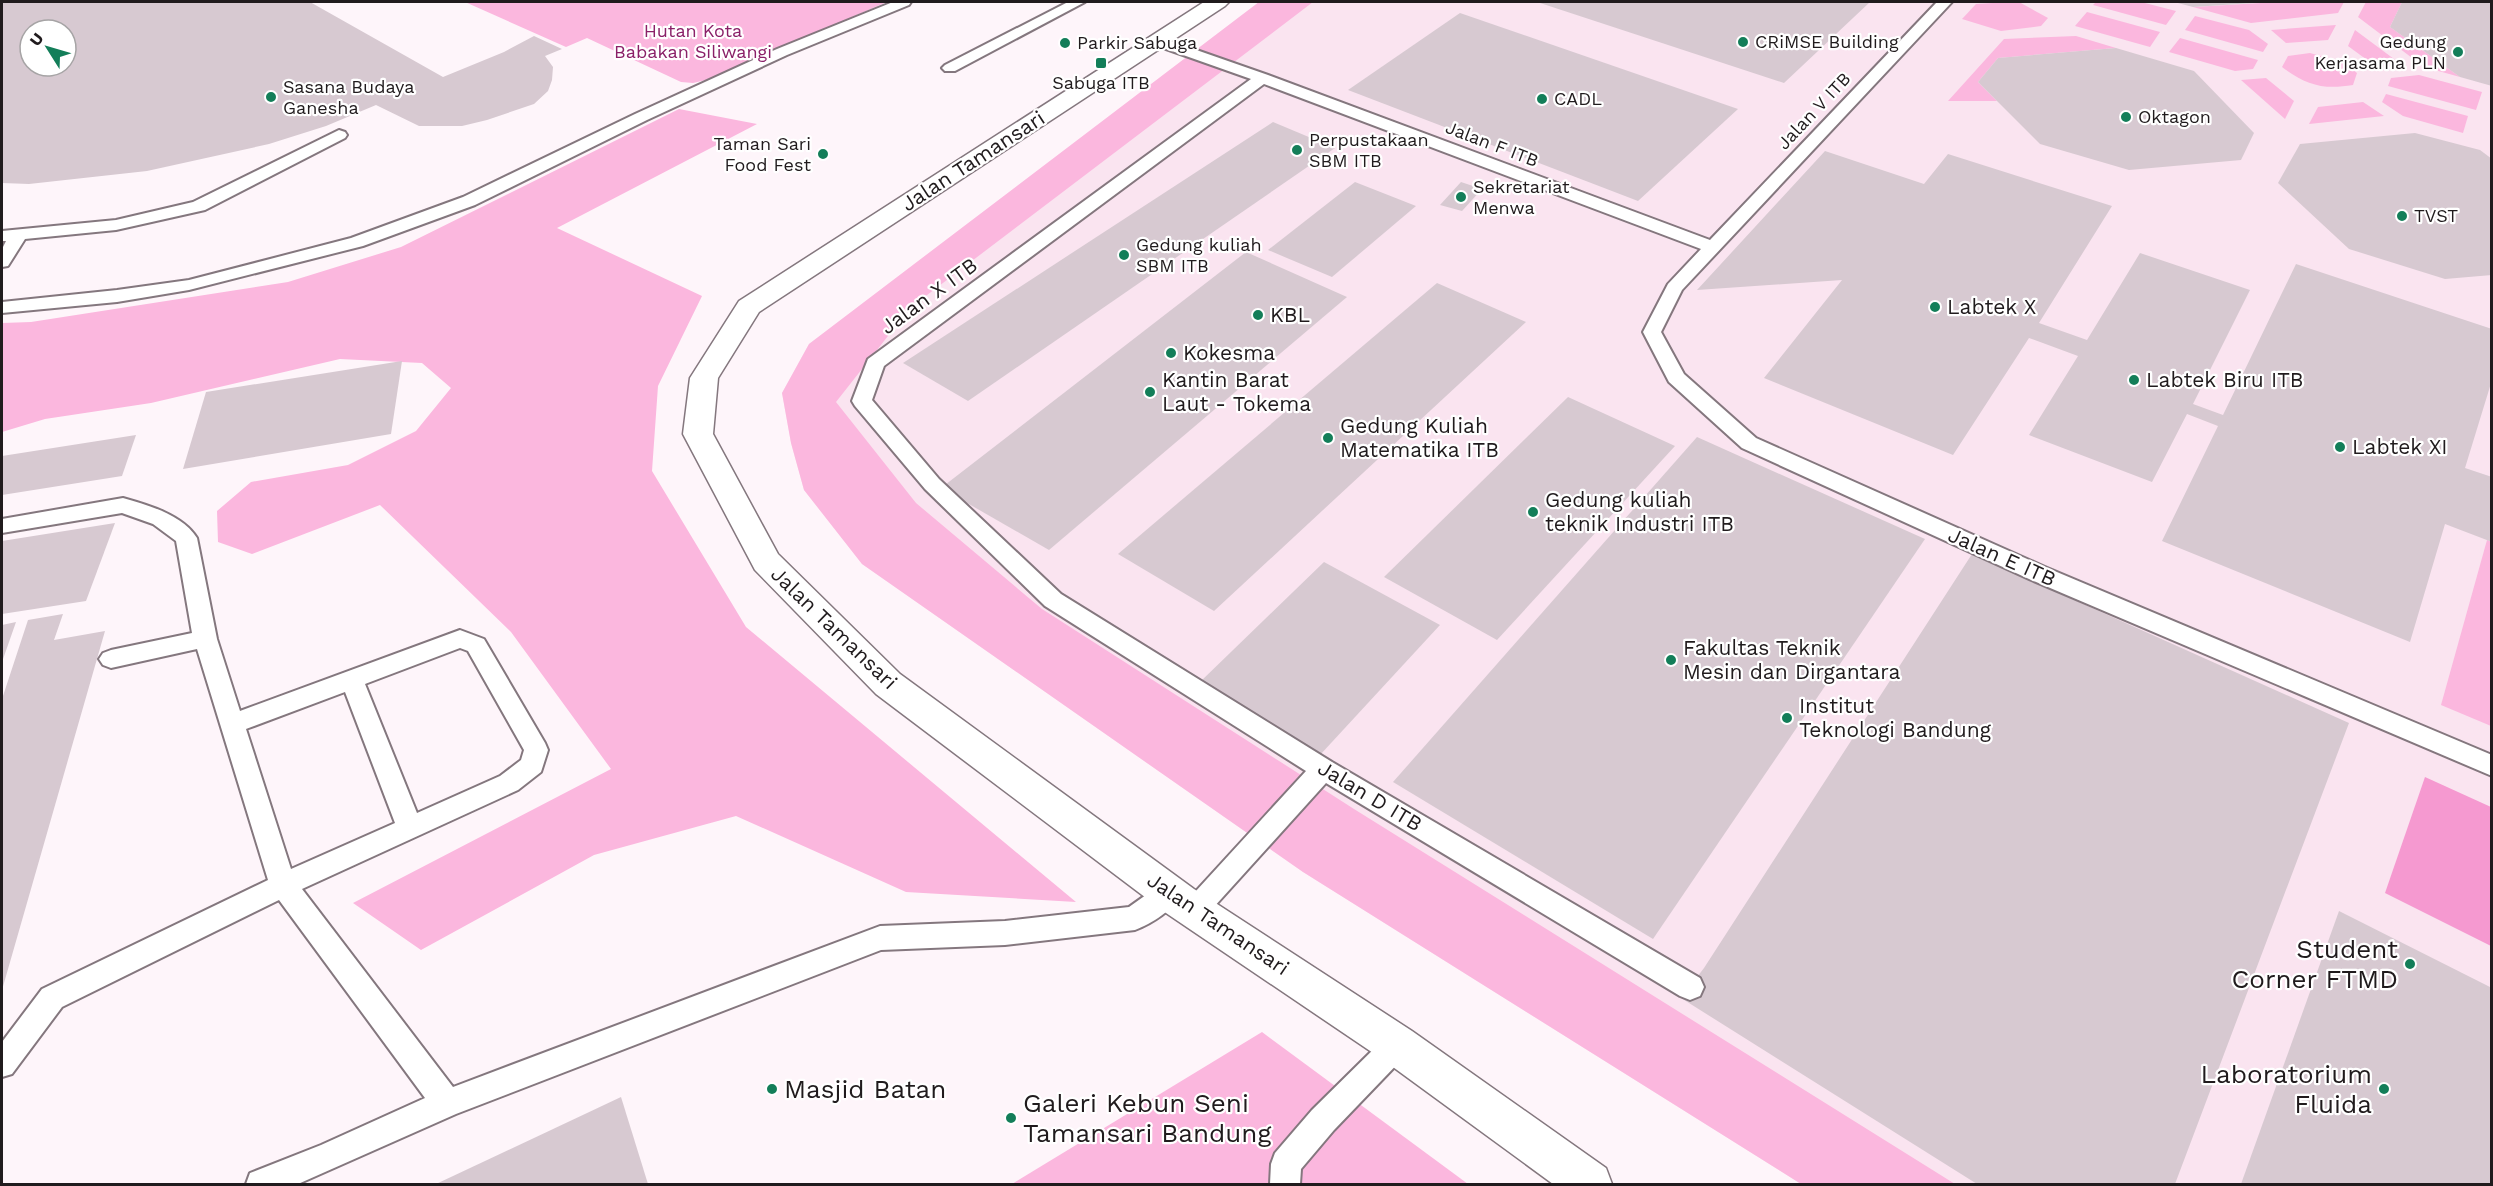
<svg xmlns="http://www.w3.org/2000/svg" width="2493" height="1186" font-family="'Work Sans',sans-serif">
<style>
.built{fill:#fae4f0}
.green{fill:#fbb7de}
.water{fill:#f599d0}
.building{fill:#d7c9d1;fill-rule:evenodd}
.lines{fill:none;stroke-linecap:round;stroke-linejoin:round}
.lane-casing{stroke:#84777e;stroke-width:4}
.secondary-casing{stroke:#84777e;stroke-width:3}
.lane{fill:#fff;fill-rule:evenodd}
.secondary{fill:#fff;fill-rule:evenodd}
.poi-dot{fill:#137e59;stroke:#fff;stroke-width:2}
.labels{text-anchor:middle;stroke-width:4.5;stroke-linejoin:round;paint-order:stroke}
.far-park-label{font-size:18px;fill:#8a2068;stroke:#fff}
.far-poi-label{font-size:18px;fill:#201b1d;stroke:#fff;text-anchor:start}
.far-street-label{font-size:18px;fill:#201b1d;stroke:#fff}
.street-label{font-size:21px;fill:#201b1d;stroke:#fff}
.poi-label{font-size:21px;fill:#201b1d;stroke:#fff;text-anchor:start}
.near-poi-label{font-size:26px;fill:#201b1d;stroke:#fff;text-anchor:end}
</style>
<rect width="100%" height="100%" fill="#fef5fa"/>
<polygon class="built" points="1259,2 2491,2 2491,1184 1801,1184 1303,872 862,564 804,490 791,443 782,393 809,344"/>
<g class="green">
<polygon points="465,2 887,2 706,80 693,83 681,82 587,38 566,47"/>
<polygon points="1259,2 1313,2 910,308 836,402 916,503 1042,609 1354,809 1955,1184 1801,1184 1303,872 862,564 804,490 791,443 782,393 809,344"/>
<polygon points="2009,2 2019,2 2048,18 2041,26 2001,31 1962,19 1976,4"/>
<polygon points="2096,2 2141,2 2176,11 2166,25 2093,5"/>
<polygon points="2277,2 2344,2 2338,13 2251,23 2193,7"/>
<polygon points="2366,2 2402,2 2390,27 2460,77 2424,67 2358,17"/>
<polygon points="2087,12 2160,32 2150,47 2075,26"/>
<polygon points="2195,16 2249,30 2268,44 2263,52 2185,30"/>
<polygon points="2336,25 2328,40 2286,43 2271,30"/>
<polygon points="2355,30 2402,65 2378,68 2348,46"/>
<polygon points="2076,36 2116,48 1998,58 1978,82 1997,101 1948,101 2004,39"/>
<polygon points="2180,38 2258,60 2253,69 2235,71 2169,52"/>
<path d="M 2310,53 L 2342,62 L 2357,73 L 2353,85 C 2323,90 2306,85 2282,67 L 2288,56 Z"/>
<polygon points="2419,75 2482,92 2476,110 2388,86 2391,78"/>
<polygon points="2266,78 2294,101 2285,119 2241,80"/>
<polygon points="2386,94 2468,116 2463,133 2403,116 2382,102"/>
<polygon points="2363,102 2384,116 2309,124 2318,107"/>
<polygon points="679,109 757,124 557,228 702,296 658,386 652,471 746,627 1076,902 906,892 736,816 594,855 421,950 353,903 611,769 511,632 380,505 252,554 218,542 217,511 251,482 348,465 416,431 451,388 422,363 340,359 151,403 45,419 2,432 2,323 31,322 288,282 401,247"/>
<polygon points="2487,540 2492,542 2491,726 2441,705"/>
<polygon points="1262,1032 1468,1184 1012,1184"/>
</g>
<polygon class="water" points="2425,777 2491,807 2491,946 2385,893"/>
<g class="building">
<path d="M 2,2 L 310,2 L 443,77 L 504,52 L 534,36 L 562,49 L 545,56 L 553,67 L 552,80 L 548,91 L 534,104 L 487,120 L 462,126 L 419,126 L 376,105 L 326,126 L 269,144 L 147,171 L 29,184 L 2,183 ZM 30,30 L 66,30 L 66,66 L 30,66 Z"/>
<polygon points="1537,2 1870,2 1784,83"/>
<polygon points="2174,2 2253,2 2253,3 2193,7"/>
<polygon points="2402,2 2492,2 2492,86 2460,77 2390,27"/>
<polygon points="1460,13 1738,109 1638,201 1348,90"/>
<polygon points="2116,48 2194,71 2254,133 2241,160 2129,170 2040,144 1978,82 1998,58"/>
<polygon points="1273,122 1335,148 968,401 903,363"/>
<polygon points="2415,133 2480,150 2492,159 2492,275 2445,279 2349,249 2278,183 2300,144"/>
<polygon points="1825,151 1924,184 1948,154 2112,206 2039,323 2087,340 2140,253 2250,290 2193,404 2223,415 2296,264 2492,329 2492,380 2465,468 2492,477 2492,542 2445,524 2410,642 2162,541 2218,426 2187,414 2152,482 2029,435 2078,356 2029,338 1953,455 1764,378 1842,280 1697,290"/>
<polygon points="1355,182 1416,206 1332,277 1268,250"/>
<polygon points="1461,182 1482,189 1462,211 1440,205"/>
<polygon points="1246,252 1347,297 1049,550 941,488"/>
<polygon points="1437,283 1526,322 1214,611 1118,554"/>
<polygon points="402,361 391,434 183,469 206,392"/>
<polygon points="1568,397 1675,446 1497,640 1384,577"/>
<polygon points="136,435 122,476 2,495 2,456"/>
<polygon points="1697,437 1925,539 1653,939 1393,782"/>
<polygon points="115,523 86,601 2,614 2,541"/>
<polygon points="1972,554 2349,723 2175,1184 1977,1184 1681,998 1704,968"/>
<polygon points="1324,562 1440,625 1320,755 1200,682"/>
<polygon points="63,614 54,640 105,631 2,990 2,699 28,620"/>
<polygon points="16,622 2,662 2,625"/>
<polygon points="2339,911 2492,988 2492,1184 2241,1184"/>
<polygon points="621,1097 648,1184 436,1184"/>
</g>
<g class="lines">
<g class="lane-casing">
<g id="lane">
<polygon points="893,2 911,2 909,5 787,55 647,120 475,205 363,246 189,290 117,302 2,313 2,302 117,290 189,280 351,238 463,197 635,114 777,49"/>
<polygon points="1068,2 1085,2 955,71 945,71 942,68 945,65"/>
<polygon points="1937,2 1952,2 1682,290 1661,332 1684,374 1756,438 2045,567 2492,755 2492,776 2029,579 1742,448 1669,382 1643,332 1668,284 1701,249 1264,84 884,366 872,400 939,479 1061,594 1332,762 1700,978 1704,987 1700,996 1690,1000 1680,996 1326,783 1203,919 1194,923 1185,919 1181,911 1185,903 1306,771 1045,606 925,489 855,406 852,401 868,359 1251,79 1152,44 1150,41 1152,38 1162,38 1268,75 1710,240"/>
<polygon points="339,130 345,132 347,135 345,138 205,210 116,230 25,239 8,266 2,267 2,249 6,241 2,241 2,231 116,220 193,202"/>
<path d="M 123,498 C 148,505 183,515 197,538 L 217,639 L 240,711 L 460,630 L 484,639 L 545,743 L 548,750 L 541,772 L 518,790 L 302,889 L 453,1087 L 880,926 L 1005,921 L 1129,907 L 1160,885 L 1169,881 L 1178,885 L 1182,893 C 1175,909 1151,924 1135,930 L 1005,945 L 881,950 L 456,1114 L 298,1184 L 246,1184 L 250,1173 L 321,1145 L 425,1098 L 279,900 L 62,1007 L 12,1074 L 2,1077 L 2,1042 L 42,989 L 268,880 L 197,649 L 111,668 L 103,665 L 99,659 L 103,653 L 111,650 L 192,633 L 176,541 L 153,524 L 122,513 L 2,533 L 2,519 ZM 460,648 L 468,651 L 524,750 L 521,760 L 500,776 L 417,813 L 365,684 ZM 345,692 L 395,823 L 291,869 L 246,729 Z"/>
<polygon points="1397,1032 1407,1036 1411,1045 1407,1054 1334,1130 1301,1169 1300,1184 1270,1184 1271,1164 1275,1153 1312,1110 1387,1036"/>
</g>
</g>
<g class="secondary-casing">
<polygon id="secondary" points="1204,2 1229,2 1225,6 759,312 718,378 713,434 778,554 900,674 1194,889 1412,1031 1606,1168 1612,1184 1553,1184 1382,1059 1166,913 876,694 755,570 683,434 690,378 739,301"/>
</g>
<use href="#lane" class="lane"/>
<use href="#secondary" class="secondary"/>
</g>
<g class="poi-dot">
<circle cx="1743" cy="42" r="6"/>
<circle cx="1065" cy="43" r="6"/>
<circle cx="2458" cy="52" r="6"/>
<rect x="1095" y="57" width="12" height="12" rx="3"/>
<circle cx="271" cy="97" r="6"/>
<circle cx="1542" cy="99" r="6"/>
<circle cx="2126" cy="117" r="6"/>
<circle cx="1297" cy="150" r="6"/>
<circle cx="823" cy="154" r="6"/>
<circle cx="1461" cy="197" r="6"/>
<circle cx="2402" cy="216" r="6"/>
<circle cx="1124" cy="255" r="6"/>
<circle cx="1935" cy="307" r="6"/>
<circle cx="1258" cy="315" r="6"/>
<circle cx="1171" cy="353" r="6"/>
<circle cx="2134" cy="380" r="6"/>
<circle cx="1150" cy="392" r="6"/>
<circle cx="1328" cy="438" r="6"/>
<circle cx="2340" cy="447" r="6"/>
<circle cx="1533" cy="512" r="6"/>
<circle cx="1671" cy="660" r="6"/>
<circle cx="1787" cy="718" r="6"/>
<circle cx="2410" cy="964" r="6"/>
<circle cx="772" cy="1089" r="6"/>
<circle cx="2384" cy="1089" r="6"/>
<circle cx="1011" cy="1118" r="6"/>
</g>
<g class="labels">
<g class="far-park-label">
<text x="693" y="37">Hutan Kota<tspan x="693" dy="21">Babakan Siliwangi</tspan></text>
</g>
<g class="far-poi-label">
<text x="1755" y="48">CRiMSE Building</text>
<text x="2446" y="48" text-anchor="end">Gedung<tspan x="2446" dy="21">Kerjasama PLN</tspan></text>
<text x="1077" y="49">Parkir Sabuga</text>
<text x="1101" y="89" text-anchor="middle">Sabuga ITB</text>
<text x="283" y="93">Sasana Budaya<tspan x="283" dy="21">Ganesha</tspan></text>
<text x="1554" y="105">CADL</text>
<text x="2138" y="123">Oktagon</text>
<text x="1309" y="146">Perpustakaan<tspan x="1309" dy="21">SBM ITB</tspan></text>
<text x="811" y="150" text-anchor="end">Taman Sari<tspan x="811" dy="21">Food Fest</tspan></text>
<text x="1473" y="193">Sekretariat<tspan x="1473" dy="21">Menwa</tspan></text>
<text x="2414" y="222">TVST</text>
<text x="1136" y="251">Gedung kuliah<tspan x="1136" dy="21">SBM ITB</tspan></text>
</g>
<g class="far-street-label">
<text transform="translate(1814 111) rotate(-47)" y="6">Jalan V ITB</text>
<text transform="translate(1492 144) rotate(21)" y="6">Jalan F ITB</text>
</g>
<g class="street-label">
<text transform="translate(973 161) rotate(-33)" y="7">Jalan Tamansari</text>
<text transform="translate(929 296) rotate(-36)" y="7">Jalan X ITB</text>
<text transform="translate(2002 557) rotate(24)" y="7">Jalan E ITB</text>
<text transform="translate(834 628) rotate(44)" y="7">Jalan Tamansari</text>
<text transform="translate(1370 796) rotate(31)" y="7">Jalan D ITB</text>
<text transform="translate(1218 924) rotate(34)" y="7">Jalan Tamansari</text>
</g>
<g class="poi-label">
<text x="1947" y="314">Labtek X</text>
<text x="1270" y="322">KBL</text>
<text x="1183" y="360">Kokesma</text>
<text x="1162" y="387">Kantin Barat<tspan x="1162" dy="24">Laut - Tokema</tspan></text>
<text x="2146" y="387">Labtek Biru ITB</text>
<text x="1340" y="433">Gedung Kuliah<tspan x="1340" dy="24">Matematika ITB</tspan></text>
<text x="2352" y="454">Labtek XI</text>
<text x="1545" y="507">Gedung kuliah<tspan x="1545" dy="24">teknik Industri ITB</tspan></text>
<text x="1683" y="655">Fakultas Teknik<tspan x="1683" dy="24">Mesin dan Dirgantara</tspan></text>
<text x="1799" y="713">Institut<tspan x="1799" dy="24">Teknologi Bandung</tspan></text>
</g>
<g class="near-poi-label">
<text x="2398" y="958">Student<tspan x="2398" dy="30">Corner FTMD</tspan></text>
<text x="2372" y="1083">Laboratorium<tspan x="2372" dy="30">Fluida</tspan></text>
<text x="784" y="1098" text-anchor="start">Masjid Batan</text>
<text x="1023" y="1112" text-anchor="start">Galeri Kebun Seni<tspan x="1023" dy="30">Tamansari Bandung</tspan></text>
</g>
</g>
<rect width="2493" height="1186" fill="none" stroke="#201b1d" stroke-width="6"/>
<g transform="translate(48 48) rotate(307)"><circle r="28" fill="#ffffff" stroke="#a6a4a5" stroke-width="1.5"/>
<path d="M0-4.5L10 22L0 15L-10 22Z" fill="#137e59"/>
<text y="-9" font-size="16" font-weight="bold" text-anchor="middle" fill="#201b1d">U</text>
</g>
</svg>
